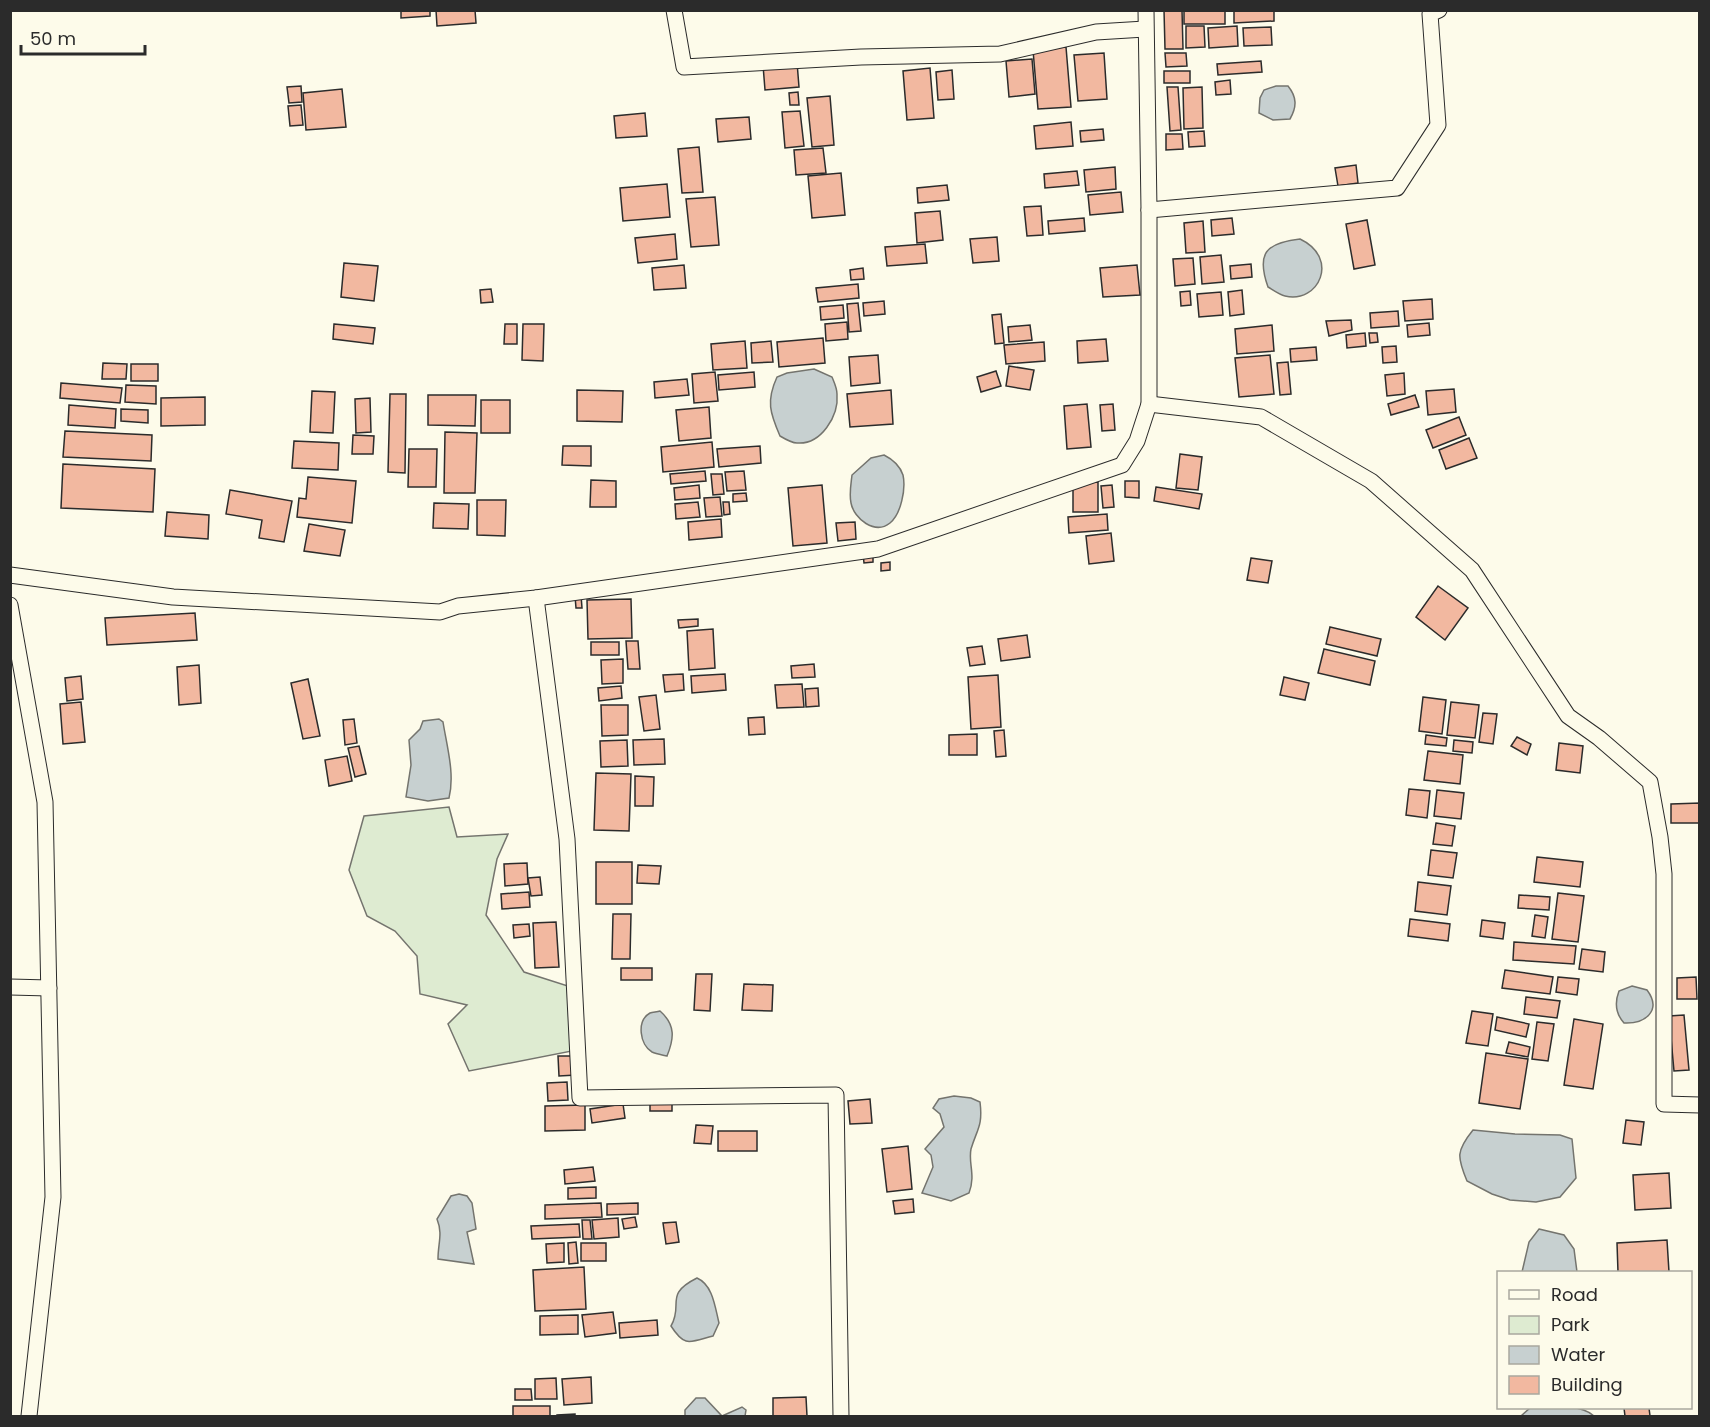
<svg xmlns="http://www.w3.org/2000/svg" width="1710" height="1427" font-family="Poppins,sans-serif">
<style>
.green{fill:#deebd1;stroke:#74746e;stroke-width:1.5}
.water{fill:#c7d0d0;stroke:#74746e;stroke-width:1.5}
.building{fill:#f2b8a0;stroke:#2b2b2b;stroke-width:1.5}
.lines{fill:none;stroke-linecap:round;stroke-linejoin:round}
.minor-casing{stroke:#2b2b2b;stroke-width:17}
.minor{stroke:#fdfbea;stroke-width:15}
</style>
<rect width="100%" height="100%" fill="#fdfbea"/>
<polygon class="green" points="449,807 457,837 508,834 497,859 486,915 524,972 571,987 572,1051 469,1071 448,1024 467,1005 420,994 417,956 395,931 367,916 349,870 364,816"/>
<g class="water">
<path d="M 1276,86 L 1288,86 C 1297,97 1297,107 1290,119 L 1273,120 L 1259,113 L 1260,98 L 1264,90 Z"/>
<path d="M 1300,239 C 1340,258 1319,304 1285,296 C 1280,295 1273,290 1268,287 C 1256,253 1266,243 1300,239 Z"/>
<path d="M 814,369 L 832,377 C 834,382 837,388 837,394 C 839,416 821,445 797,443 C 792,443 785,439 780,436 C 770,413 766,401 777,377 L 787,373 Z"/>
<path d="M 884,455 C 892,459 900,466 903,475 C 906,489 901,514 890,523 C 875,535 854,519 851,503 C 849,494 851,484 852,475 L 871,458 Z"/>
<path d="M 439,719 L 443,722 C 447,747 455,774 449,798 L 428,801 L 406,797 L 411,765 L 409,740 L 420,729 L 423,721 Z"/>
<path d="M 1632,986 L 1647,990 C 1662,1010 1646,1024 1624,1023 C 1616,1014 1614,1004 1619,991 Z"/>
<path d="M 660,1011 C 676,1025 674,1039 667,1056 C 663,1055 656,1054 652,1052 C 640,1045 636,1021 650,1013 C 653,1012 657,1012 660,1011 Z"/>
<path d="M 954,1096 L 971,1098 L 980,1102 C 983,1126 977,1129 971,1149 C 968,1163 976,1175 969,1193 L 951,1201 L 922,1193 L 933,1167 L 931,1155 L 925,1149 L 944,1127 L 940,1114 L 933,1108 L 939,1099 Z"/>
<path d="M 1473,1130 L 1515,1134 L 1560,1135 L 1572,1139 L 1576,1178 L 1560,1197 L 1536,1202 L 1510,1200 L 1492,1194 L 1467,1181 C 1457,1157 1456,1151 1473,1130 Z"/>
<path d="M 459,1194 L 467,1196 L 472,1203 L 476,1229 L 467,1232 L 474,1264 L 438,1259 C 438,1243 443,1234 437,1219 L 451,1196 Z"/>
<polygon points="1539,1229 1564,1235 1574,1249 1577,1272 1522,1272 1529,1242"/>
<path d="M 697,1278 C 713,1285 715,1307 719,1323 L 713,1336 C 690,1342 685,1348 671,1326 C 684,1304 663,1295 697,1278 Z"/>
<polygon points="696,1398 705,1398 722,1416 742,1407 746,1410 745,1416 685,1416 685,1410"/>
<path d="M 1530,1408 C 1549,1407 1580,1403 1594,1416 L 1521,1416 Z"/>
</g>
<g class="building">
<polygon points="401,10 430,10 430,16 401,18"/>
<polygon points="436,10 475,10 476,23 437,26"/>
<polygon points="1164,10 1182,10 1183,49 1165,49"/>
<rect x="1184" y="10" width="41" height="14"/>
<polygon points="1234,10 1274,10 1274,21 1234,23"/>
<polygon points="1186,26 1204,26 1205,47 1186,48"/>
<polygon points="1237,26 1238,46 1209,48 1208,28"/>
<polygon points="1271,27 1272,45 1244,46 1243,28"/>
<polygon points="1066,47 1071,107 1038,109 1033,50"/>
<polygon points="1104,53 1107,99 1078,101 1074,55"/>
<polygon points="1165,53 1186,53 1187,66 1166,67"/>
<polygon points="1032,59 1035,94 1009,97 1006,61"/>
<polygon points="1261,61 1262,72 1218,75 1217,64"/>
<polygon points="797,62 799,87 765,90 763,65"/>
<polygon points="930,68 934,118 907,120 903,71"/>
<polygon points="952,70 954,99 938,100 936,72"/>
<rect x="1164" y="71" width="26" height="12"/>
<polygon points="1230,80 1231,94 1216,95 1215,82"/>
<polygon points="301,86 302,102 289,103 287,87"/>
<polygon points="1167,87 1178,87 1181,130 1170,131"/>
<polygon points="1202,87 1203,128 1184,129 1183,88"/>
<polygon points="342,89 346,127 306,130 303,93"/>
<polygon points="798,92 799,105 790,105 789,93"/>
<polygon points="830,96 834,145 812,147 807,98"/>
<polygon points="301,105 303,125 290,126 288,106"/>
<polygon points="800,111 804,146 785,148 782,112"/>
<polygon points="645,113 647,136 616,138 614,116"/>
<polygon points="749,117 751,139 718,142 716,119"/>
<polygon points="1071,122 1073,146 1036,149 1034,126"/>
<polygon points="1103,129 1104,140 1081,142 1080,131"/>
<polygon points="1204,131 1205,146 1189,147 1188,132"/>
<polygon points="1166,134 1182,134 1183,149 1166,150"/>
<polygon points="699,147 703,192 682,193 678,149"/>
<polygon points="823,148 826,173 796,175 794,150"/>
<polygon points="1356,165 1358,183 1338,186 1335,168"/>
<polygon points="1115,167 1116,189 1086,192 1084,170"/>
<polygon points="1077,171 1079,185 1045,188 1044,174"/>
<polygon points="841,173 845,215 812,218 808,176"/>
<polygon points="667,184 670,217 623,221 620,188"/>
<polygon points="947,185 949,200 918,203 917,188"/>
<polygon points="1121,192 1123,212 1090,215 1088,195"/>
<polygon points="715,197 719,245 691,247 686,199"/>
<polygon points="1041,206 1043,235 1027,236 1024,207"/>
<polygon points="940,211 943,240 917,243 915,213"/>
<polygon points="1084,218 1085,231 1049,234 1048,221"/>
<polygon points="1232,218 1234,234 1212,236 1211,220"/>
<polygon points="1367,220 1375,265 1354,269 1346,224"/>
<polygon points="1203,221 1205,252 1186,253 1184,223"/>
<polygon points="675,234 677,259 638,263 635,238"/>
<polygon points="997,237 999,261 973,263 970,239"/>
<polygon points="925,244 927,263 887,266 885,247"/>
<polygon points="1221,255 1224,282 1202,284 1200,257"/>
<polygon points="1193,258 1195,284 1175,286 1173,259"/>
<polygon points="344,263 378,266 374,301 341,297"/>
<polygon points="1251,264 1252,277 1231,279 1230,266"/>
<polygon points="684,265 686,288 654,290 652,268"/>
<polygon points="1137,265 1140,295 1103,297 1100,268"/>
<polygon points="863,268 864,279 851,280 850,270"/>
<polygon points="858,284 859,298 818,302 816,288"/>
<polygon points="491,289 493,302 481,303 480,290"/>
<polygon points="1242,290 1244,314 1230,316 1228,292"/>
<polygon points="1190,291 1191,305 1181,306 1180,292"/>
<polygon points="1221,292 1223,315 1199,317 1197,294"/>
<polygon points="1432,299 1433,319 1405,321 1403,301"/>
<polygon points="884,301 885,314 864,316 863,303"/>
<polygon points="858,303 861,331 849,332 847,304"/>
<polygon points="843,305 844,318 821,320 820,307"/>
<polygon points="1398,311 1399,326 1371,328 1370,313"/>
<polygon points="1001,314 1004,343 995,344 992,315"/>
<polygon points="1351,320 1352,330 1329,336 1326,321"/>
<polygon points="847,322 848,339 826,341 825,324"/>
<polygon points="1429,323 1430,335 1408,337 1407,325"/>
<polygon points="334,324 375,328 373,344 333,339"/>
<polygon points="505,324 517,324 517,344 504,344"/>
<polygon points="523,324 544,324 543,361 522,360"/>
<polygon points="1030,325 1032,340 1009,342 1008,327"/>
<polygon points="1272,325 1274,351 1237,354 1235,329"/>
<polygon points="1365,333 1366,346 1347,348 1346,335"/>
<polygon points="1369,333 1377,333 1378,342 1370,343"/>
<polygon points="823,338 825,363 779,367 777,342"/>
<polygon points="1106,339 1108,361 1078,363 1077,341"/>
<polygon points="745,341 747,368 713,370 711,344"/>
<polygon points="771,341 773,362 752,363 751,343"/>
<polygon points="1044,342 1045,361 1006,364 1004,345"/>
<polygon points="1396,346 1397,362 1383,363 1382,347"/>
<polygon points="1316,347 1317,360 1291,362 1290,349"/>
<polygon points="878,355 880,383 851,386 849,357"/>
<polygon points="1270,355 1274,394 1239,397 1235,358"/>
<polygon points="1288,362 1291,394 1280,395 1277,363"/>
<polygon points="103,363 127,364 126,379 102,379"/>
<rect x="131" y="364" width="27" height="17"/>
<polygon points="1009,366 1034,370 1030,390 1006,386"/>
<polygon points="996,371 1001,386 981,392 977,377"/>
<polygon points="715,372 718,401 694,403 692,374"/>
<polygon points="754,372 755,387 719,390 718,375"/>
<polygon points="1404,373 1405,394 1387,396 1385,375"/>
<polygon points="687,379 689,395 655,398 654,382"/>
<polygon points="61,383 122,388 120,403 60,398"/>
<polygon points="126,385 156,386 156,404 125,402"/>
<polygon points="1454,389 1456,412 1428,415 1426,391"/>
<polygon points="577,390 623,391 622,422 577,421"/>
<polygon points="891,390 893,424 850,427 847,394"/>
<polygon points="312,391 335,392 333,433 310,432"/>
<polygon points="390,394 406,394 405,473 388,472"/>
<polygon points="428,395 476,395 475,426 428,425"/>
<polygon points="1415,395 1419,407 1391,415 1388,404"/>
<polygon points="205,397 205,425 161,426 161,398"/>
<polygon points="370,398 371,432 356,433 355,399"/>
<rect x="481" y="400" width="29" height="33"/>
<polygon points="1087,404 1091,447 1067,449 1064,406"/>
<polygon points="1113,404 1115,430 1102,431 1100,405"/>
<polygon points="69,405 116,409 115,428 68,425"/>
<polygon points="709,407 711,438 679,441 676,410"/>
<polygon points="121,409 148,410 148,423 121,421"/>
<polygon points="1459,417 1466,435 1433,448 1426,430"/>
<polygon points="65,431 152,435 151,461 63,457"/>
<polygon points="445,432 477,433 475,493 444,493"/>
<polygon points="353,435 374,436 373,454 352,454"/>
<polygon points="1469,438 1477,458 1446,469 1439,450"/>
<polygon points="294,441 339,443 338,470 292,468"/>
<polygon points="712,442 714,467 663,472 661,447"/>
<polygon points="563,446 591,446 591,466 562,465"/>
<polygon points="760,446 761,463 719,467 717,449"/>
<polygon points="409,449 437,449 436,487 408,487"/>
<polygon points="1180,454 1202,457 1198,490 1176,488"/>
<polygon points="63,464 155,469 153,512 61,508"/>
<polygon points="705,471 706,481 671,484 670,474"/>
<polygon points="744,471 746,490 727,491 725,472"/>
<polygon points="711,474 722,474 724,494 713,495"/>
<polygon points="308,477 356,481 352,523 297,517 299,498 306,499"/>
<polygon points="591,480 616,481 616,507 590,507"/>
<polygon points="1125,481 1139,481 1139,498 1125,497"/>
<polygon points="1098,482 1098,512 1073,512 1073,483"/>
<polygon points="699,485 700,498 675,500 674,488"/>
<polygon points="822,485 827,543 793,546 788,488"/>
<polygon points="1112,485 1114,507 1103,508 1101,486"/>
<polygon points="1156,487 1202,494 1199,509 1154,501"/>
<polygon points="230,490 292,501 284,542 259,538 262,520 226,514"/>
<polygon points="746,493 747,501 733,502 733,494"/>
<polygon points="720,497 722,516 706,517 704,498"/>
<polygon points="477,500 506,500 505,536 477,535"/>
<polygon points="698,502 700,517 676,519 675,504"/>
<polygon points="723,502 729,502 730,514 724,515"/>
<polygon points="434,503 469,504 468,529 433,528"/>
<polygon points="167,512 209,515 208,539 165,536"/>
<polygon points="1107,514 1108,530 1069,533 1068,517"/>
<polygon points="721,519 722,537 689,540 688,522"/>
<polygon points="855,522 856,539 838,541 836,523"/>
<polygon points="309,524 345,530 340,556 304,551"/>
<polygon points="1111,533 1114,561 1089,564 1086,536"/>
<polygon points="873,553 873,562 864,563 863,554"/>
<polygon points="1251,558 1272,561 1268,583 1247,580"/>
<polygon points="890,562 890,570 881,571 881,563"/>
<polygon points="1438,586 1468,608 1445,640 1416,617"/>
<polygon points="581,595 582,608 576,608 575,596"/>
<polygon points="631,599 632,638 588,639 587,600"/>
<polygon points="195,613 197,640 107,645 105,618"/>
<polygon points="698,619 698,626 679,628 678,620"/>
<polygon points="1330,627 1381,639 1377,656 1326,644"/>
<polygon points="713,629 715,668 689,670 687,631"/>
<polygon points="1027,635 1030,657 1001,661 998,639"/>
<polygon points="626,641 638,641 640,669 628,669"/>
<rect x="591" y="642" width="28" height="13"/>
<polygon points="982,646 985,664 970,666 967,648"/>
<polygon points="1324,649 1375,661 1370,685 1318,673"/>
<polygon points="623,659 623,683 602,684 601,660"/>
<polygon points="814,664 815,677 792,678 791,666"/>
<polygon points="199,665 201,703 179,705 177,667"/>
<polygon points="683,674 684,690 665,692 663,675"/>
<polygon points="725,674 726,690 692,693 691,676"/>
<polygon points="998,675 1001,727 971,729 968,677"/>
<polygon points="81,676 83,699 67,701 65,678"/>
<polygon points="1284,677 1309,683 1305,700 1280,695"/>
<polygon points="308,679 320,736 303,739 291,683"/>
<polygon points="802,684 804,707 777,708 775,685"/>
<polygon points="621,686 622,698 599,701 598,688"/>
<polygon points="818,688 819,706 806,707 805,689"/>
<polygon points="656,695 660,729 644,731 639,697"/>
<polygon points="1423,697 1446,700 1442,734 1419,731"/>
<polygon points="81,702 85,742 63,744 60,704"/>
<polygon points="1451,702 1479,705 1475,738 1447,735"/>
<polygon points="601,705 628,705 628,735 602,736"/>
<polygon points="1483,713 1497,714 1493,744 1479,742"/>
<polygon points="764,717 765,734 749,735 748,718"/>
<polygon points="354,719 357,743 345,745 343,720"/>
<polygon points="1004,730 1006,756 996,757 994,731"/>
<polygon points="977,734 977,755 949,755 949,735"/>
<polygon points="1426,735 1447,738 1446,746 1425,744"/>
<polygon points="1517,737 1531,744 1527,755 1511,746"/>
<polygon points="664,739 665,764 634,765 633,740"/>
<polygon points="627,740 628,766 601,767 600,741"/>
<polygon points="1454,740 1473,742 1472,753 1453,751"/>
<polygon points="1559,743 1583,746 1580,773 1556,770"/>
<polygon points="359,746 366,774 355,777 348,748"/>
<polygon points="1428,751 1463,755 1460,784 1424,780"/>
<polygon points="347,756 352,781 329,786 325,760"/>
<polygon points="596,773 631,774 629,831 594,830"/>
<polygon points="635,776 654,777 653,806 635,806"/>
<polygon points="1409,789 1430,791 1427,818 1406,815"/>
<polygon points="1437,790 1464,793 1461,819 1434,816"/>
<polygon points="1700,803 1700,823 1671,823 1671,804"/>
<polygon points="1436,823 1455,826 1452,846 1433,844"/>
<polygon points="1431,850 1457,853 1453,878 1428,875"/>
<polygon points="1537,857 1583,862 1580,887 1534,882"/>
<rect x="596" y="862" width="36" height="42"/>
<polygon points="527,863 528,884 505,886 504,864"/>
<polygon points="638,865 661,866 659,884 637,883"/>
<polygon points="540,877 542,895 531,896 528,878"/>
<polygon points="1418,882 1451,886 1447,915 1415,911"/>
<polygon points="529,892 530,907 502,909 501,894"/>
<polygon points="1558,893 1584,896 1578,942 1552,939"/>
<polygon points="1519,895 1550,897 1549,910 1518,908"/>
<polygon points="613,914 631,914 630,959 612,959"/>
<polygon points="1535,915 1548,917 1545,938 1532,936"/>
<polygon points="1410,919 1450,924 1448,941 1408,936"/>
<polygon points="1482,920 1505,923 1503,939 1480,936"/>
<polygon points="556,922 559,967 535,968 533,923"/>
<polygon points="529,924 530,936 514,938 513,925"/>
<polygon points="1514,942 1576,946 1574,964 1513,960"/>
<polygon points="1582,949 1605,952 1603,972 1579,969"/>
<rect x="621" y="968" width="31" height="12"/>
<polygon points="1505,970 1553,977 1550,994 1502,988"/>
<polygon points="696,974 712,974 710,1011 694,1010"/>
<polygon points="1558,977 1579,979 1577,995 1556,992"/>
<polygon points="1696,977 1697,999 1677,999 1677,978"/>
<polygon points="744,984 773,985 772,1011 742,1010"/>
<polygon points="1526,997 1560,1001 1557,1018 1524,1014"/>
<polygon points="1472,1011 1493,1014 1488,1046 1466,1043"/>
<polygon points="1684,1015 1689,1070 1674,1071 1669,1016"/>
<polygon points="1497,1017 1529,1024 1526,1037 1495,1030"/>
<polygon points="1574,1019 1603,1024 1593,1089 1564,1085"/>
<polygon points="1537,1022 1554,1024 1548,1061 1532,1059"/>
<polygon points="1509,1042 1530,1047 1528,1057 1506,1053"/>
<polygon points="1486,1053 1528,1059 1520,1109 1479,1103"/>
<polygon points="558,1056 575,1056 576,1075 559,1076"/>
<polygon points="567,1082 568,1100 548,1101 547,1083"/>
<polygon points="870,1099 872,1123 850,1124 848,1101"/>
<polygon points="650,1103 672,1104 672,1111 650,1111"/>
<polygon points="623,1104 625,1118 592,1123 590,1109"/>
<polygon points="585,1105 585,1130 545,1131 545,1106"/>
<polygon points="1626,1120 1644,1122 1641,1145 1623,1143"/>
<polygon points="696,1125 713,1126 711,1144 694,1143"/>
<rect x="718" y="1131" width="39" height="20"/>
<polygon points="908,1146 912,1189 887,1192 882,1149"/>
<polygon points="593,1167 595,1181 565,1184 564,1170"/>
<polygon points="1669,1173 1671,1208 1635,1210 1633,1175"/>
<polygon points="596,1187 596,1198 568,1199 568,1188"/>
<polygon points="913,1199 914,1212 895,1214 893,1201"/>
<polygon points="601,1203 602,1217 545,1219 545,1205"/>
<polygon points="638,1203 638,1214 607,1215 607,1204"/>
<polygon points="635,1217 637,1227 624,1229 622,1219"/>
<polygon points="618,1218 619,1237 594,1239 592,1220"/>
<polygon points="582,1220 590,1220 592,1239 583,1239"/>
<polygon points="676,1222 679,1242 666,1244 663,1223"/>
<polygon points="579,1224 580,1237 532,1239 531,1226"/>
<polygon points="1667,1240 1669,1272 1618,1272 1617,1243"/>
<polygon points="576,1242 578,1263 569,1264 568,1243"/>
<polygon points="564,1243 564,1262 547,1263 546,1244"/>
<rect x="581" y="1243" width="25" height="18"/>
<polygon points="584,1267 586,1309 535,1311 533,1270"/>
<polygon points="613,1312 616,1333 585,1337 582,1315"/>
<polygon points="578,1315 578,1334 540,1335 540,1316"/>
<polygon points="657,1320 658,1335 620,1338 619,1323"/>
<polygon points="591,1377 592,1403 564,1405 562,1379"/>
<polygon points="556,1378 557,1399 535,1399 535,1379"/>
<polygon points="515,1389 531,1389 532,1400 515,1400"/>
<polygon points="806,1397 807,1416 773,1416 773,1398"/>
<rect x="513" y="1406" width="37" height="10"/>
<polygon points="1624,1408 1649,1408 1650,1416 1625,1416"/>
<polygon points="575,1414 575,1416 557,1416 557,1415"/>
</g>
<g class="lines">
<g class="minor-casing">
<g id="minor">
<polyline points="674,10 684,67 861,57 1000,54 1096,32 1145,29"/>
<polyline points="1149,210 1397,188 1438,125 1430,14 1439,10"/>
<polyline points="1149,404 1261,417 1371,481 1472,570 1568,716 1599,738 1650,782 1660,837 1664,874 1664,1104 1700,1105"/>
<polyline points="10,575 173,597 440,612 458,606 536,598 878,549 1122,465 1137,441 1149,404 1149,210 1146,10"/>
<polyline points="536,598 567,839 580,1098 836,1095 841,1416"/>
<polyline points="10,605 45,802 53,1197 29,1416"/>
<polyline points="10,987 49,988"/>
</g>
</g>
<use href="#minor" class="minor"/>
</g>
<rect width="1710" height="1427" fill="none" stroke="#2b2b2b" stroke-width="24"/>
<rect x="1497" y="1271" width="195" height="138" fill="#fdfbea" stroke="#a9a89e" stroke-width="1.5"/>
<rect x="1509" y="1290" width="30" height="9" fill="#fdfbea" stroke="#a9a89e" stroke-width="1.5"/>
<text x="1551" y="1301" font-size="18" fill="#2b2b2b">Road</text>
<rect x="1509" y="1316" width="30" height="18" fill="#deebd1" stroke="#a9a89e" stroke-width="1.5"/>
<text x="1551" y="1331" font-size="18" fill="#2b2b2b">Park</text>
<rect x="1509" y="1346" width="30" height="18" fill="#c7d0d0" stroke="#a9a89e" stroke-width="1.5"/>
<text x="1551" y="1361" font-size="18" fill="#2b2b2b">Water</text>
<rect x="1509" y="1376" width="30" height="18" fill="#f2b8a0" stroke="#a9a89e" stroke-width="1.5"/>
<text x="1551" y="1391" font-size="18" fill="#2b2b2b">Building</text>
<path d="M21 45v9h124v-9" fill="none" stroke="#2b2b2b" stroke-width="3"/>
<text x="30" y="45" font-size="18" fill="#2b2b2b" stroke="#fdfbea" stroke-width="4.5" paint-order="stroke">50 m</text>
</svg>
